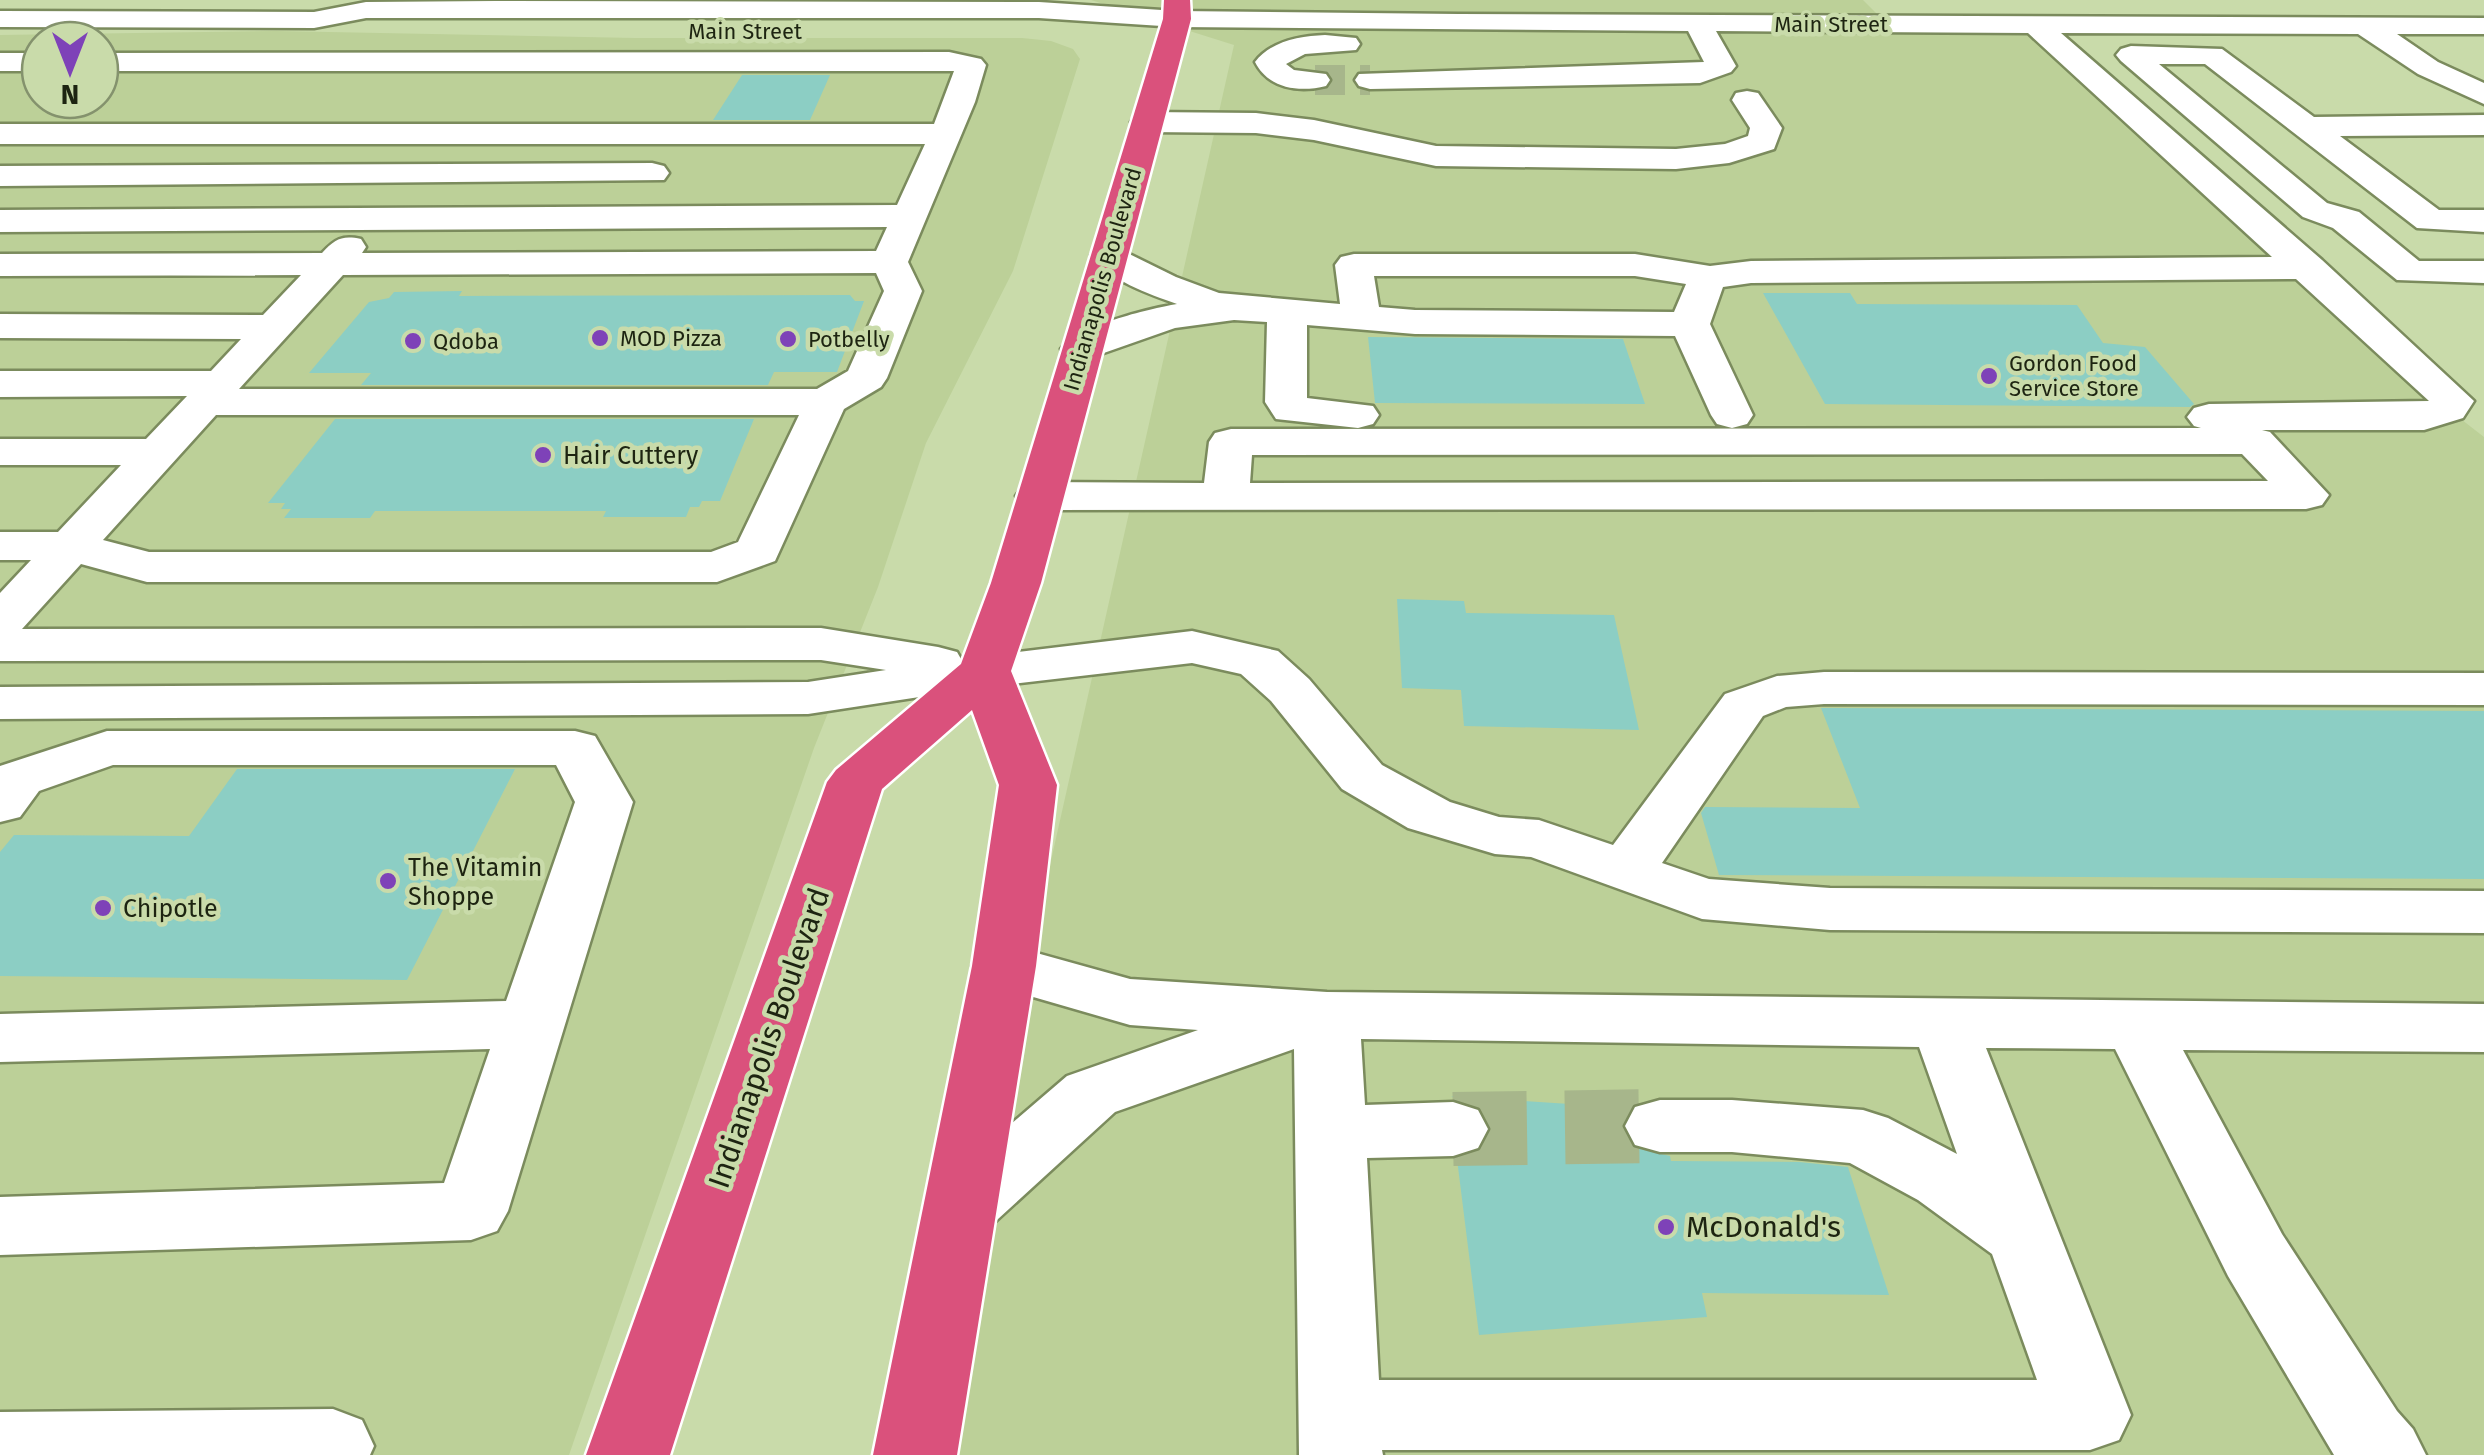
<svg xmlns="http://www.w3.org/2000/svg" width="2484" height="1455" font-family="'Fira Sans',sans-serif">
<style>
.built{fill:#bcd098;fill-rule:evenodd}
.building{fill:#8ccec4}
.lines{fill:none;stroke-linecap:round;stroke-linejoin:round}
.minor-tunnel-far1{stroke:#a7b68b;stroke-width:30;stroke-dasharray:30 15;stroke-linecap:butt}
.minor-tunnel{stroke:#a7b68b;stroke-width:74;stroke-dasharray:74 38;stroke-linecap:butt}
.minor-casing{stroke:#7b8b5d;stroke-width:5}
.highway-casing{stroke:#fff;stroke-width:5}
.minor{fill:#fff;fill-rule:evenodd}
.highway{fill:#da517c;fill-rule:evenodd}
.poi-dot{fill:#7e42b8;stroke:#c9dbaa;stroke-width:4}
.labels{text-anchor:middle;stroke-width:9;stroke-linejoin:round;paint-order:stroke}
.far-street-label{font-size:22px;fill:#1d2411;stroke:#c9dbaa}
.far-poi-label{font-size:22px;fill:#1d2411;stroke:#c9dbaa;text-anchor:start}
.poi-label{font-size:25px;fill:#1d2411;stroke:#c9dbaa;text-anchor:start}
.near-street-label{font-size:30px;fill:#1d2411;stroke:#c9dbaa}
.near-poi-label{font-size:30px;fill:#1d2411;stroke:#c9dbaa;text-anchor:start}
</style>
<rect width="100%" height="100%" fill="#c9dbaa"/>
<g class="built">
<polygon points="1091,0 1863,0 1887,24 2036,25 2448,409 2484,437 2484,1455 929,1455 938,1364 1234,45"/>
<path d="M 276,31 L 635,38 L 1022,38 L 1051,41 L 1073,49 L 1080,59 L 1013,271 L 926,443 L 878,587 L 814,748 L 569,1455 L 0,1455 L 0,35 ZM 40,40 L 100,40 L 100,100 L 40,100 Z"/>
</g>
<g class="building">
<polygon points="742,75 830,75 810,120 713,120"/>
<polygon points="462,291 459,296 850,295 855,301 864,301 837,372 774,372 768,385 361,385 371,373 309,373 369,302 389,298 394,292"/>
<polygon points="1763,293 1850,293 1857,304 2077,305 2103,343 2145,347 2194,404 2190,407 1825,404"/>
<polygon points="1368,337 1623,339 1645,404 1375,403"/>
<polygon points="335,419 754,419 720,501 702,501 699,507 690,507 686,517 603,517 606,511 375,511 370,518 284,518 291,509 281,509 285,503 268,503"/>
<polygon points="1397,599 1464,601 1466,613 1614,615 1639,730 1464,726 1461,690 1402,688"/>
<polygon points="1821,708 2484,711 2484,879 1719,875 1701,813 1705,807 1860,808"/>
<polygon points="237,769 515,769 407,980 0,976 0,852 14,835 189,836"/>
<polygon points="1451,1096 1630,1108 1622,1128 1632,1147 1670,1156 1671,1161 1799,1162 1848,1167 1889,1295 1702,1293 1707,1317 1479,1335 1457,1159 1481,1150 1491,1127 1479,1106"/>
</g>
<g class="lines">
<polyline class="minor-tunnel-far1" points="1315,80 1370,80"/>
<polyline class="minor-tunnel" points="1453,1129 1660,1126"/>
<g class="minor-casing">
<g id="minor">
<path d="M 495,1 L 1039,2 L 1177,11 L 1458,14 L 2484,18 L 2484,34 L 2397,34 L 2438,62 L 2484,83 L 2484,104 L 2418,74 L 2358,34 L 2061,33 L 2322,260 L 2474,401 L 2463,418 L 2424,430 L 2262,430 L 2270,432 L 2329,495 L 2322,505 L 2306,509 L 1039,510 L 1023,506 L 1016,496 L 1023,486 L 1039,482 L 1204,483 L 1209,442 L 1215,433 L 1231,429 L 2201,428 L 2194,426 L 2187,417 L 2194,408 L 2209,404 L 2429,401 L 2296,279 L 1751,283 L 1723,287 L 1710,324 L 1753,415 L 1747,424 L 1732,428 L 1717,424 L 1711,415 L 1675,336 L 1415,334 L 1307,325 L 1307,398 L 1373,406 L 1379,415 L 1373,424 L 1358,428 L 1276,419 L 1265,402 L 1267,322 L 1234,320 L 1175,328 L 1081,361 L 1067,358 L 1061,349 C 1077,326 1148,309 1177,304 C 1149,294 1108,280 1091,255 L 1096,247 L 1109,244 L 1176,277 L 1219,293 L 1340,304 L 1335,265 L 1341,257 L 1354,254 L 1635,254 L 1710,266 L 1751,261 L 2272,257 L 2028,33 L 1716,31 L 1736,66 L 1731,72 L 1700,83 L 1370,89 L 1359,86 L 1355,80 L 1359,74 L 1704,62 L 1688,31 L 1177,27 L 1039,18 L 366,18 L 314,28 L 0,27 L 0,11 L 314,12 L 366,2 ZM 1374,276 L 1635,276 L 1686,284 L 1674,312 L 1415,310 L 1379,307 ZM 2242,454 L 2268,481 L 1250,483 L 1252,455 Z"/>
<path d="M 1325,35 L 1356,38 L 1360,44 L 1356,50 L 1305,54 L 1286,64 L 1294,70 L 1326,74 L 1330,80 L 1326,86 C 1298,93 1268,88 1255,62 C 1271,41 1300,36 1325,35 Z"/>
<polygon points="2131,46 2222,49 2314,117 2484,115 2484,135 2340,136 2439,210 2484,210 2484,232 2417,228 2205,64 2159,64 2327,203 2359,212 2419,261 2484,261 2484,283 2397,280 2333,228 2303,217 2121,61 2116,55 2121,49"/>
<path d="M 949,52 L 981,59 L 986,65 L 975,102 L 908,262 L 922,291 L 887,378 L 881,387 L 844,409 L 775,561 L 717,582 L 147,582 L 81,564 L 22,629 L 821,628 L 938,647 L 957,652 L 961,659 L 1192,631 L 1278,651 L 1309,679 L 1382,765 L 1450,802 L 1499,817 L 1539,820 L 1613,845 L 1725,694 L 1777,676 L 1824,672 L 2484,673 L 2484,705 L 1824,704 L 1786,707 L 1763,716 L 1662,863 L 1709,879 L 1830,888 L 2484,891 L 2484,933 L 1830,930 L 1702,919 L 1531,857 L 1495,854 L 1408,828 L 1342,789 L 1271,701 L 1241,674 L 1192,663 L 985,687 L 808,714 L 0,719 L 0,687 L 808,682 L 886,670 L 821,660 L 0,661 L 0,593 L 31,560 L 0,560 L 0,532 L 58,532 L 121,465 L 0,465 L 0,439 L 146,439 L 187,396 L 0,397 L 0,371 L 211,371 L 241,339 L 0,338 L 0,314 L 263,315 L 301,275 L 0,276 L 0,254 L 322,253 C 335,239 342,235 361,239 L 366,247 L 362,253 L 876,251 L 887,227 L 0,232 L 0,210 L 897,205 L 925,144 L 0,144 L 0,124 L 934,124 L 954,71 L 100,71 L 100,53 ZM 876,273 L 884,291 L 848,371 L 817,389 L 239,389 L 343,275 ZM 216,415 L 799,415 L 738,542 L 711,552 L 149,552 L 103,540 Z"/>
<rect x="0" y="53" width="40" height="18"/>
<polygon points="1747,91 1758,93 1782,128 1774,149 1729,163 1676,169 1436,166 1314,140 1256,133 1147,132 1136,129 1131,122 1136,115 1147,112 1256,113 1314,120 1436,146 1676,149 1725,144 1748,136 1750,128 1732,100 1736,93"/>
<polygon points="652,163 664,166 669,173 664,180 0,186 0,166"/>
<polygon points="107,731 575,731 595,736 633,802 508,1211 497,1231 471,1240 0,1255 0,1197 444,1183 490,1049 0,1062 0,1014 506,1001 575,802 556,765 113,765 39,791 20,817 0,822 0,766"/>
<path d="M 1004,944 L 1130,979 L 1327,992 L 2484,1004 L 2484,1052 L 2183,1050 L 2282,1234 L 2397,1411 L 2413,1429 L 2426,1455 L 2334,1455 L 2228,1276 L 2115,1049 L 1986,1048 L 2131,1415 L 2119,1440 L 2090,1450 L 1382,1450 L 1383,1455 L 1299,1455 L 1294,1049 L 1115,1112 L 986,1230 L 960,1239 L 934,1230 L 923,1210 L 934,1190 L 1067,1076 L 1198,1030 L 1130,1025 L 981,982 L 972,966 L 981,950 ZM 1361,1039 L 1919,1047 L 1957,1154 L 1888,1118 L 1863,1110 L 1732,1100 L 1660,1100 L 1635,1107 L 1625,1126 L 1635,1145 L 1660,1152 L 1732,1152 L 1850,1163 L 1918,1200 L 1992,1254 L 2037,1380 L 1379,1380 L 1367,1158 L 1453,1156 L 1478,1148 L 1488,1129 L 1478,1110 L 1453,1102 L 1365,1105 Z"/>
<polygon points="333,1409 362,1420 374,1446 370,1455 0,1455 0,1412"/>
</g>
</g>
<g class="highway-casing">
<polygon id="highway" points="1164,0 1190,0 1191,19 1041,583 1011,671 1057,785 1036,966 957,1455 873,1455 972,966 999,785 972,710 882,789 670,1455 586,1455 827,782 836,770 961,664 991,583 1163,19"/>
</g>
<use href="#minor" class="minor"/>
<use href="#highway" class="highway"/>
</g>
<g class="poi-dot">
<circle cx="600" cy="338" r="10"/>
<circle cx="788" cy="339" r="10"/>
<circle cx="413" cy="341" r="10"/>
<circle cx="1989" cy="376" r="10"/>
<circle cx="543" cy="455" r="10"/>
<circle cx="388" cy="881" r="10"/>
<circle cx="103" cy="908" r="10"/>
<circle cx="1666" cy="1227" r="10"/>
</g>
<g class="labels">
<g class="far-street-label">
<text x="1831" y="32">Main Street</text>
<text x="745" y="39">Main Street</text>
<text transform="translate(1102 279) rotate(-74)" y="8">Indianapolis Boulevard</text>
</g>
<g class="far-poi-label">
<text x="620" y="346">MOD Pizza</text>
<text x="808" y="347">Potbelly</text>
<text x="433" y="349">Qdoba</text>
<text x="2009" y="371">Gordon Food<tspan x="2009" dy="25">Service Store</tspan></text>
</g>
<g class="poi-label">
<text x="563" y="464">Hair Cuttery</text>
<text x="408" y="876">The Vitamin<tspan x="408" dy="29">Shoppe</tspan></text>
<text x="123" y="917">Chipotle</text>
</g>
<g class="near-street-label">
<text transform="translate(769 1038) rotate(-71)" y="10">Indianapolis Boulevard</text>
</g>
<g class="near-poi-label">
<text x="1686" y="1237">McDonald's</text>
</g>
</g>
<g transform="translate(70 70) rotate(180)"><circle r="48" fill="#c9dbaa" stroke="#84926d" stroke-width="2.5"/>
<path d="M0-8L18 38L0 25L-18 38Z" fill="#7e42b8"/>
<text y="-15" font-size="28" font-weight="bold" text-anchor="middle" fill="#1d2411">N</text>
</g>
</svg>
